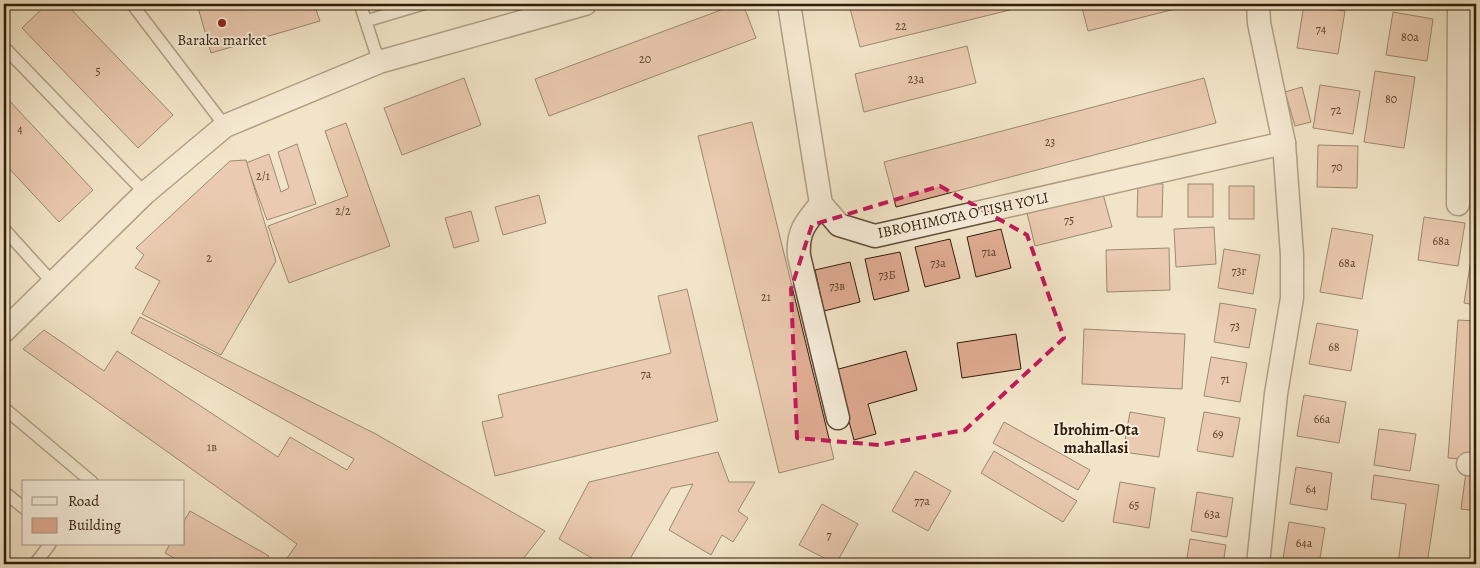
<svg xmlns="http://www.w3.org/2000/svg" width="1480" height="568" font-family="Alegreya,serif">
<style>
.building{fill:#e1ac94;stroke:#301c08}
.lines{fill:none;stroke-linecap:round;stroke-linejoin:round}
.lane-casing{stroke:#604e38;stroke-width:14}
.street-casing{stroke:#604e38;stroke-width:25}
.lane{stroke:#f7eddb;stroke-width:11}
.street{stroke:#f7eddb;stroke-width:22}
.marked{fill:none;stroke:#c2185b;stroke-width:4;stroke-dasharray:10 6;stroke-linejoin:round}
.poi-dot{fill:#8f2418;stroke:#f7eddb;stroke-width:2}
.labels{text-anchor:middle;stroke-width:4;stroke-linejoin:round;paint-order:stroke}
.number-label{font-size:12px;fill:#5c402b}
.poi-label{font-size:15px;fill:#301c08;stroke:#f7eddb}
.street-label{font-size:15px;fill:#301c08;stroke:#f7eddb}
.neighbourhood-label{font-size:16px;font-weight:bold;fill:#301c08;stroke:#f7eddb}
</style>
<rect width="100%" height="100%" fill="#f2e4c7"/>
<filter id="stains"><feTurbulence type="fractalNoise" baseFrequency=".004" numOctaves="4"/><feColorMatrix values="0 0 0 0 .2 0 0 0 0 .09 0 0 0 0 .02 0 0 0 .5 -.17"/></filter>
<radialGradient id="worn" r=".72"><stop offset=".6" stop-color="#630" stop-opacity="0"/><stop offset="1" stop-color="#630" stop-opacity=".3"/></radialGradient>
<g class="building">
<polygon points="47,4 66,4 173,115 138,148 22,28"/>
<polygon points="197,4 314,4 320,21 211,53"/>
<polygon points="737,4 743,4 756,38 549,116 535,79"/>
<polygon points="849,4 1034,4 860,47"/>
<polygon points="1081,4 1195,4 1088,31"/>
<polygon points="1304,4 1345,11 1338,54 1297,48"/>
<polygon points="1393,12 1433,19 1427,61 1386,55"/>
<polygon points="967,46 976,83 864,112 855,74"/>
<polygon points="1375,71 1415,77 1404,148 1364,142"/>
<polygon points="464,78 481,125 402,155 384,108"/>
<polygon points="1204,78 1216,123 896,207 884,162"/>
<polygon points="1320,85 1360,91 1353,134 1313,128"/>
<polygon points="1302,87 1311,122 1295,126 1285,92"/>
<polygon points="4,95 93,190 59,222 4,163"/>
<polygon points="752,122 834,459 779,473 698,136"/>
<polygon points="346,123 390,246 289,283 268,226 348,196 325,131"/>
<polygon points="297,144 316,204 267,220 246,163 269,154 281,192 289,188 278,152"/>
<polygon points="1318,145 1358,146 1357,188 1317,187"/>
<polygon points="246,160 276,261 221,355 142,314 160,281 135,268 144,255 136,248 230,161"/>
<polygon points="1138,183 1163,184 1162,217 1137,217"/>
<rect x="1188" y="184" width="25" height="33"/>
<rect x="1229" y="186" width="25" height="33"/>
<polygon points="1103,194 1112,227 1035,246 1027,213"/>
<polygon points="539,195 546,223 503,235 495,207"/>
<polygon points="471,211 479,241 454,248 445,218"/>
<polygon points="1424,217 1465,223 1458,266 1418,260"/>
<polygon points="1214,227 1216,264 1176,267 1174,229"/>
<polygon points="1332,228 1373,235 1362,299 1320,292"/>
<polygon points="1001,229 1011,268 976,277 967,237"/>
<polygon points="1476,229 1476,305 1464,303"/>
<polygon points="950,239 960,278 925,287 915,247"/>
<polygon points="1169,248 1170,290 1107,292 1106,250"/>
<polygon points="1224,249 1260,255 1253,294 1218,288"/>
<polygon points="900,252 909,291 874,300 865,259"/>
<polygon points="850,262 860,302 824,311 815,270"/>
<polygon points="687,289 718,421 495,476 482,422 503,417 498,395 671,353 658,296"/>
<polygon points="1220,303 1256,309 1249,348 1214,342"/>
<polygon points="140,317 374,433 545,531 519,564 283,564 297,544 23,349 44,330 104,371 117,351 278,457 290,437 347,470 354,459 131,333"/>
<polygon points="1458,320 1476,321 1476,460 1448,458"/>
<polygon points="1317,323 1358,330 1351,371 1309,364"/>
<polygon points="1084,329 1185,334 1182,389 1082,384"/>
<polygon points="1016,334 1021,369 962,378 957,343"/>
<polygon points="906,351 917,390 868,404 876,434 854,440 835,370"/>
<polygon points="1211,357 1247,363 1240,402 1204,396"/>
<polygon points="1304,395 1346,402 1339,443 1297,436"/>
<polygon points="1130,412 1165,418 1159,457 1123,452"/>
<polygon points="1204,412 1240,418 1233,457 1197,451"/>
<polygon points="1004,422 1090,470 1078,490 993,443"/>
<polygon points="1379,429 1416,434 1410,471 1374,465"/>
<polygon points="994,451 1077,501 1063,522 981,473"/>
<polygon points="718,452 729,482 755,482 738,511 748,518 733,542 722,535 711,555 669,530 693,484 671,488 627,564 602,564 559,539 589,482"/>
<polygon points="1296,467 1332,473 1327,510 1290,504"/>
<polygon points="915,471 951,491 928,531 892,511"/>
<polygon points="1466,472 1476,474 1476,511 1461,509"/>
<polygon points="1374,475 1439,485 1427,564 1398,564 1406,504 1371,499"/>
<polygon points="1120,482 1155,488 1149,528 1113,522"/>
<polygon points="1197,492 1233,498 1227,537 1191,531"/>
<polygon points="822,504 858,524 836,564 799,545"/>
<polygon points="190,511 269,556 264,564 185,564 165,553 170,544 184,544 184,521"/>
<polygon points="1289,522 1325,528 1319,564 1283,559"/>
<polygon points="1190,539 1226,545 1223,564 1186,564"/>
</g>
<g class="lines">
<g class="lane-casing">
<g id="lane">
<polyline points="132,4 225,126"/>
<polyline points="360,4 379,62"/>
<polyline points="366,21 423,4"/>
<polyline points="4,47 145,193"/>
<polyline points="4,229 53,283"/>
<polyline points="4,408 92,482"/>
<polyline points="4,492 24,508"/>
<polyline points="35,564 50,544"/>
</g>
</g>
<g class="street-casing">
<g id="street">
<polyline points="789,4 821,204 839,225 875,236 1284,143"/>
<polyline points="1258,4 1259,23 1284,143 1292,255 1292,298 1276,394 1258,564"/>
<path d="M 821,204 C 806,222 797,231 799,256 L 838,418"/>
<polyline points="1458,204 1459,4"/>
<polyline points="4,331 145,193 225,126 379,62 585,4"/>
<polyline points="1468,464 1476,465"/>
</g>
</g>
<use href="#lane" class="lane"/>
<use href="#street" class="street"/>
</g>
<path d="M0 0H1480V568H0ZM 940,186 L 1027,235 L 1064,338 L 965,430 L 879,445 L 797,438 L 791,289 L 812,225 Z" fill="#f2e4c7" fill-opacity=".55" fill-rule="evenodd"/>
<path class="marked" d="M 940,186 L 1027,235 L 1064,338 L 965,430 L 879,445 L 797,438 L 791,289 L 812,225 Z"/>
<circle class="poi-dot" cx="222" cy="23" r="5"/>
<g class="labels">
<g class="number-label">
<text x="901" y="30">22</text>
<text x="1321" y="33">74</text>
<text x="1410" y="41">80a</text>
<text x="645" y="63">20</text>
<text x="98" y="75">5</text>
<text x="916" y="83">23a</text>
<text x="1391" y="103">80</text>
<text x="1336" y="114">72</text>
<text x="20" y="133">4</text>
<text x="1050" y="146">23</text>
<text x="1337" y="171">70</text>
<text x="263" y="180">2/1</text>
<text x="343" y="215">2/2</text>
<text x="1069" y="224">75</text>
<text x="1441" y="245">68a</text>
<text x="989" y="256">71a</text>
<text x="209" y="262">2</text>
<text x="938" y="267">73a</text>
<text x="1347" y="267">68a</text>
<text x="1239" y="275">73г</text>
<text x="887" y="279">73Б</text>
<text x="837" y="290">73в</text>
<text x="766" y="301">21</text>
<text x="1235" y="330">73</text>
<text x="1334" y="351">68</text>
<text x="646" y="378">7a</text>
<text x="1225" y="383">71</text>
<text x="1322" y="423">66a</text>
<text x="1218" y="438">69</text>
<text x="212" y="451">1в</text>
<text x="1311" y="493">64</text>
<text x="922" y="505">77a</text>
<text x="1134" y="509">65</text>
<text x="1212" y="518">63a</text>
<text x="829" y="539">7</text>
<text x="1304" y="547">64a</text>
</g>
<g class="poi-label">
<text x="222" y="45">Baraka market</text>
</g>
<g class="street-label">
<text transform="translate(963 215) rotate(-12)" y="5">IBROHIMOTA O'TISH YO'LI</text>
</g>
<g class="neighbourhood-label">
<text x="1096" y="435">Ibrohim-Ota<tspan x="1096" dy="18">mahallasi</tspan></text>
</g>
</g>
<rect width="1480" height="568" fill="none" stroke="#f2e4c7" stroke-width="20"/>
<rect x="5" y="5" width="1470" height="558" fill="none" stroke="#301c08" stroke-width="2.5"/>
<rect x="10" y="10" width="1460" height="548" fill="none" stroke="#301c08"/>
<rect x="22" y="480" width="162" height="65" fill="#f7eddb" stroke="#a79987"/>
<rect x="32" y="497" width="25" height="8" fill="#f7eddb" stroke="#a79987"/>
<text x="68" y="506" font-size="15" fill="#301c08">Road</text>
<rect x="32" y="518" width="25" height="15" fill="#e1ac94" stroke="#a79987"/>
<text x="68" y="530" font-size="15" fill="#301c08">Building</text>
<rect width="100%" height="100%" filter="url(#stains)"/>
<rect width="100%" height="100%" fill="url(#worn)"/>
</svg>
